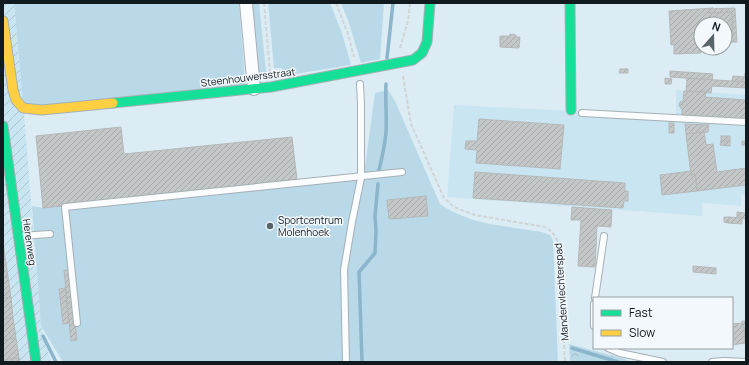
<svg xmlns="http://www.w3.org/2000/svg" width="749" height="365" font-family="Manrope,sans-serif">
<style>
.built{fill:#c9e5f2}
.industrial{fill:url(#industrial-furrows)}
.green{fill:#bad9e8}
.forest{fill:url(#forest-crowns)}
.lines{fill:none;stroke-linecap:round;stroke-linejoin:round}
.stream{stroke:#8ab5cb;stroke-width:3.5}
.building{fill:url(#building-hatch);stroke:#b5b8b9}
.lane-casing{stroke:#a4b0b6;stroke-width:8}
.street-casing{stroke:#a4b0b6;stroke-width:14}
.fast-casing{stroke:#a4b0b6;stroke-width:11}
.slow-casing{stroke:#a4b0b6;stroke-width:11}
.path{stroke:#cfd4d6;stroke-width:2;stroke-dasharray:4 2;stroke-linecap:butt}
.lane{stroke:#fafcfd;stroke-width:6}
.street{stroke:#fafcfd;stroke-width:12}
.fast{stroke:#16e098;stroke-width:9}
.slow{stroke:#ffcf43;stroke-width:9}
.poi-dot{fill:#57646a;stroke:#f2f8fb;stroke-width:1.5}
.labels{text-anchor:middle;stroke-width:3;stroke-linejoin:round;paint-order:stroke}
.street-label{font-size:10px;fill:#101a1f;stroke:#f2f8fb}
.poi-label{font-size:10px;fill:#101a1f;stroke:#f2f8fb;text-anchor:start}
</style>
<defs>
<pattern id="industrial-furrows" width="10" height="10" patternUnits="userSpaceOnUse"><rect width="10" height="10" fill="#c9e5f2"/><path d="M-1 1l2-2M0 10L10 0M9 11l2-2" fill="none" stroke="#acc4cf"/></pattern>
<pattern id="forest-crowns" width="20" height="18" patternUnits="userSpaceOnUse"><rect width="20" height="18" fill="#bad9e8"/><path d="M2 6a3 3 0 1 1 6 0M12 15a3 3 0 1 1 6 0" fill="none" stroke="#9fbac7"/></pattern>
<pattern id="building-hatch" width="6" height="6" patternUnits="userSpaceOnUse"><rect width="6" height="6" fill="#c4c7c7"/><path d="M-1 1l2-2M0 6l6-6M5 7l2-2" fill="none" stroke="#a7aaaa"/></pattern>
</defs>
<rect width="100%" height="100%" fill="#dcecf4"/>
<polygon class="built" points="676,90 746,95 746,194 741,195 741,206 702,203 702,216 447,197 454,105 676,116"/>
<polygon class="industrial" points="3,3 14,3 24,113 41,326 51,362 3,362"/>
<g class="green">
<polygon points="14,3 239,3 246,93 24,113"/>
<polygon points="251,3 259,3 267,80 261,76 258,72"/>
<polygon points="268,3 330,3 342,33 351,65 283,76 282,68 274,68"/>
<polygon points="341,3 384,3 380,59 361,63 348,20"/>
<path d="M 388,90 L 395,101 L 440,204 C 469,225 507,226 542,232 L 550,235 L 553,240 L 558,362 L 63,362 L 41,326 L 32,206 L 43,208 L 128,199 L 128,197 L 364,174 L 375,93 Z"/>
</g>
<polygon class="forest" points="569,344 625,359 630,362 570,362"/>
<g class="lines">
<g class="stream">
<polyline points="387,58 393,3"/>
<path d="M 379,170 C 382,158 385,145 386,132 C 387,116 385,100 386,84"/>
<polyline points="43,336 56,362"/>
<polyline points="572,348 618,362"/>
<polyline points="362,362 359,272 375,253 376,231 375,216 378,184"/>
</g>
</g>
<g class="building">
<polygon points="713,8 709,9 709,13 732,12 733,38 725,39 725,24 701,24 701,53 674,54 674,44 671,45 669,11"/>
<polygon points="735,8 737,42 725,42 725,39 733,38 732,12 709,13 709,9"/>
<polygon points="510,34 516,35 516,37 520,37 519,48 500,47 500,36 510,36"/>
<polygon points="620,69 628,69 628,73 619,73"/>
<polygon points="670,71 713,74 712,80 670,77"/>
<polygon points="745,73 746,82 732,81 733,76 745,77"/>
<polygon points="665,78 672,79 671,84 665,84"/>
<polygon points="687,78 746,82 746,88 712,86 711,93 686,91"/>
<polygon points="684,91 706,92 705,97 746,100 746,120 709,118 709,117 703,116 703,119 687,118 687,116 682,115 682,109 679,106 680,102 683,101"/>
<polygon points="479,119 564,125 560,169 476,163 477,150 465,149 466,141 477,141"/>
<rect x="669" y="123" width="5" height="10"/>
<polygon points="685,124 709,125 708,132 686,134"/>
<polygon points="121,127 124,154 292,137 297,180 128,197 128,199 43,208 36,136"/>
<polygon points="704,132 706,145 713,144 717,172 746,168 746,185 697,191 695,174 691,175 686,134"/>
<rect x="721" y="136" width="9" height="5"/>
<polygon points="721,141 730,141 730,146 720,145"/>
<rect x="742" y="141" width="4" height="4"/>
<polygon points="691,171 691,175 695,174 697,191 662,195 660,175"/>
<polygon points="475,172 625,183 625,191 628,191 628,201 624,201 623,208 473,198"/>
<polygon points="426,196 428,216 389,219 387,200"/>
<polygon points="572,207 612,210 611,227 597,226 595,267 578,266 581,220 571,220"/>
<polygon points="737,212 746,213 746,219 737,218"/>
<polygon points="724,217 729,217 728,223 724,222"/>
<polygon points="729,217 742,218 742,224 728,223"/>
<polygon points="3,241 5,257 3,257"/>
<polygon points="3,257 5,257 8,277 3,278"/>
<polygon points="693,266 716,268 716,274 693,272"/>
<polygon points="64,270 70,270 77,340 71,341"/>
<polygon points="8,277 11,297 3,298 3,278"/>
<polygon points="65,288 69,323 63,324 59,289"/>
<polygon points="11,297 13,318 3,319 3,298"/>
<polygon points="13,318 16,338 3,340 3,319"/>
<polygon points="742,321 746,321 746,333 744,333"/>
<polygon points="742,323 742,327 744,327 745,343 732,345 732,324"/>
<polygon points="16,338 19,358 3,360 3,340"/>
<polygon points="19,358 20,362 3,362 3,360"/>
</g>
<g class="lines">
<g class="lane-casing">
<g id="lane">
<polyline points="582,113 746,122"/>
<polyline points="20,236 50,234"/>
<polyline points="595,298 604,236"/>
<polyline points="594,304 594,326"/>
<polyline points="77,323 65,207 402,172"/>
<polyline points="608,348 620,353 663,362"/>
<polyline points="346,362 344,270 352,222 361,178 361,104 360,84"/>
<polyline points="712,362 724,361 746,362"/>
</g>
</g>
<g class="street-casing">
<polyline id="street" points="246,3 254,89"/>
</g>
<g class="fast-casing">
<g id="fast">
<polyline points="570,3 571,110"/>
<polyline points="113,103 271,87 413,60 422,53 427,42 430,3"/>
<polyline points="3,126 36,362"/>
</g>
</g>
<g class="slow-casing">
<polyline id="slow" points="3,21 13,90 16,100 23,108 42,110 113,103"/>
</g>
<g class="path">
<polyline points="264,3 270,73"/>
<polyline points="336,3 348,34 354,57"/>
<polyline points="400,48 408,21 410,3"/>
<path d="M 403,76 L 411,124 L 444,198 L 454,207 L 475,215 L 545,227 C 555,233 558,239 559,250 L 565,362"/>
</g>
<use href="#lane" class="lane"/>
<use href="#street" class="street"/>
<use href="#fast" class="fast"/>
<use href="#slow" class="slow"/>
</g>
<circle class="poi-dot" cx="270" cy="226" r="4"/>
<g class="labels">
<g class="street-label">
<text transform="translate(248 77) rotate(-7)" y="4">Steenhouwersstraat</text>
<text transform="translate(30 242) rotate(82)" y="4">Herenweg</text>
<text transform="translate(561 292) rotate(-94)" y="4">Mandenvlechterspad</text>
</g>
<g class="poi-label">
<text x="278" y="224">Sportcentrum<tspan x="278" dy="12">Molenhoek</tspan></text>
</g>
</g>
<rect width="749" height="365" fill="none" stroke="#101a1f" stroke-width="8"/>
<rect x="593" y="297" width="140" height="52" fill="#f2f8fb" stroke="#989fa3"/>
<rect x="601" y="310" width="20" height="6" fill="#16e098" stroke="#989fa3"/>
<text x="629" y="317" font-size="12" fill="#101a1f">Fast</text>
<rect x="601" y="330" width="20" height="6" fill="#ffcf43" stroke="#989fa3"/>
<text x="629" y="337" font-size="12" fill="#101a1f">Slow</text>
<g transform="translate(713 36) rotate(20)"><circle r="19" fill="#f2f8fb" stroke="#989fa3"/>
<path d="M0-3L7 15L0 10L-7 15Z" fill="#57646a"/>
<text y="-6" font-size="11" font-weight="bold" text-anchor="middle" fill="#101a1f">N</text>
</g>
</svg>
